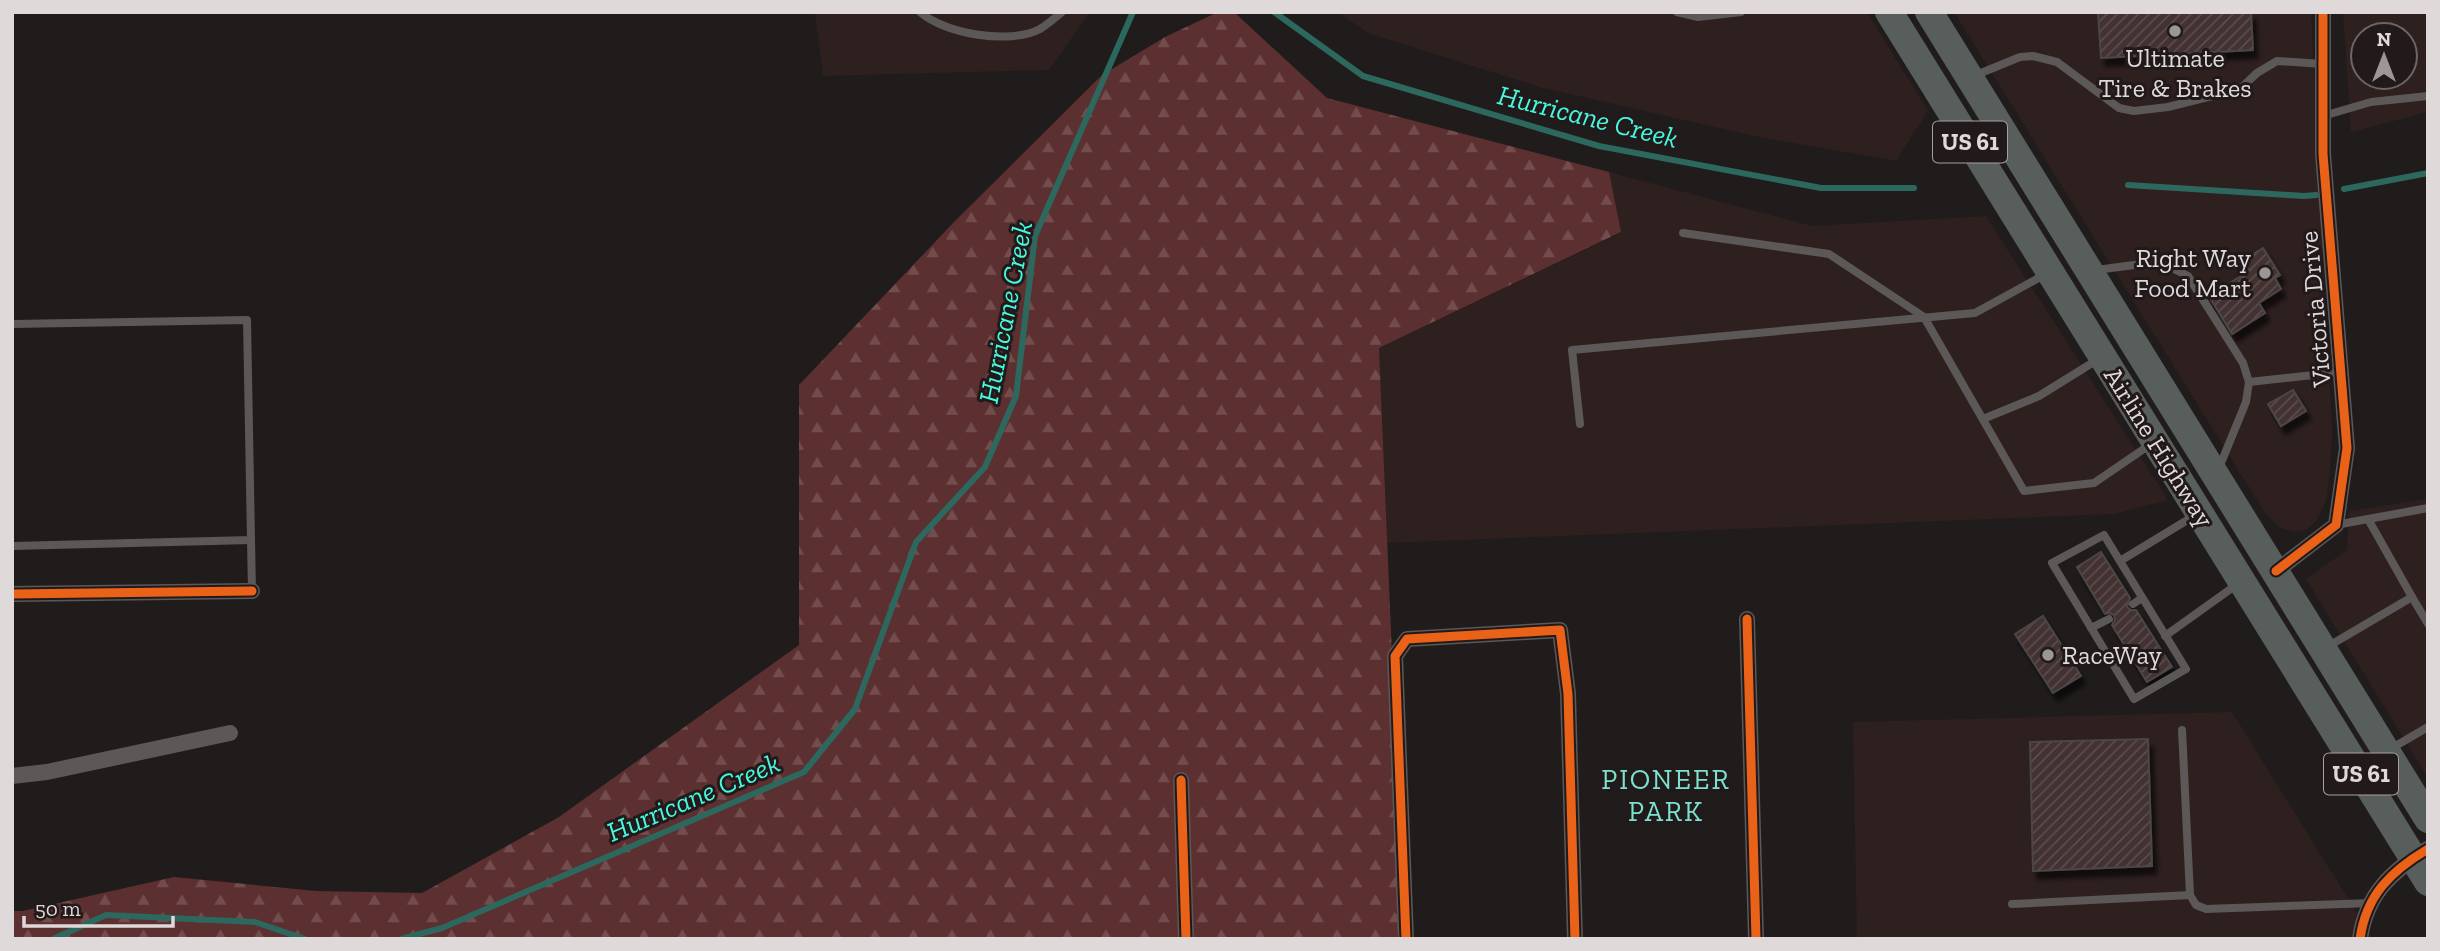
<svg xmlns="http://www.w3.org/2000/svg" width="2440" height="951" font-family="'Zilla Slab',serif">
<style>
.built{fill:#2d201f;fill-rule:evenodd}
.forest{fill:url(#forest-firs)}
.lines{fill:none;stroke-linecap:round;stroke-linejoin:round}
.stream{stroke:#2c685e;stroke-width:6}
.building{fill:url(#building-hatch);stroke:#4b4747;stroke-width:2;filter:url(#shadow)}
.service{stroke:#5c5858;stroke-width:8}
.minor{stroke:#5c5858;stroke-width:16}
.trunk{stroke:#585e5c;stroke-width:28}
.cycleway-casing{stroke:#221a1a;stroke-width:13}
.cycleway{stroke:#ea6118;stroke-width:9}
.poi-dot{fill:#9c9797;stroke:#221a1a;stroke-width:2.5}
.labels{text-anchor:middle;stroke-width:6;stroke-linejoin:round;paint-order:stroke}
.shield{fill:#221a1a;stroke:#a6a0a0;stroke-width:2}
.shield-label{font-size:24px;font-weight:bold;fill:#dfd9d9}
.poi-label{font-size:26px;fill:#dfd9d9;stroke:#221a1a}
.street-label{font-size:26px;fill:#dfd9d9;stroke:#221a1a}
.water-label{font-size:28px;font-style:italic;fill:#46f8de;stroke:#221a1a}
.neighbourhood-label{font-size:28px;letter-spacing:2px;fill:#7ce2cf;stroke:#221a1a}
</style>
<defs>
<pattern id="forest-firs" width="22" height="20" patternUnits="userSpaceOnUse" patternTransform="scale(1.75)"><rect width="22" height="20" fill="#5c2f30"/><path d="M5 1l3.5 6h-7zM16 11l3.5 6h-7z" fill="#734d4d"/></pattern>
<pattern id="building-hatch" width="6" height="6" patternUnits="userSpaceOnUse" patternTransform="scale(1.75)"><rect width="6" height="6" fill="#423031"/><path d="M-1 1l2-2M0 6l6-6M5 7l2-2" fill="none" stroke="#5d4d4e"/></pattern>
<filter id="shadow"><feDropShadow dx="4.5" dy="8" stdDeviation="2" flood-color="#0009"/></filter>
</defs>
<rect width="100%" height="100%" fill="#201c1c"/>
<g class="built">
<polygon points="815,12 1090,12 1049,70 823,76"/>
<polygon points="1338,12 1867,12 1928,111 1896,161 1759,137 1543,88 1368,33"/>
<polygon points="1954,12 2311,12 2332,432 2330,471 2326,501 2317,520 2306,530 2295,532 2280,528 2265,513"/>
<path d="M 2343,12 L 2428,12 L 2428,112 L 2351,132 ZM 2363,35 L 2405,35 L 2405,77 L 2363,77 Z"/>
<polygon points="1609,172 1812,226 1986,216 2168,500 2114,514 1387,543 1379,348 1621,233"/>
<polygon points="2428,499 2428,778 2306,579 2347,550 2349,511"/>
<polygon points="2232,712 2373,939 1857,939 1853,722"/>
</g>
<polygon class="forest" points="1218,12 1234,12 1327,98 1609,172 1621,232 1379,348 1404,939 12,939 12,911 23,911 174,877 316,891 422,893 559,817 799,645 799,385 955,221 1102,75 1165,37"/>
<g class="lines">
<g class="stream">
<polyline points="1274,12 1363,76 1599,146 1821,188 1914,188"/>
<polyline points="2128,185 2304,196 2316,195"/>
<polyline points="2344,189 2428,173"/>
<polyline points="53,939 106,915 255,922 305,939"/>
<polyline points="401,939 442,928 804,772 855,709 916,542 985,467 1016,396 1035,236 1133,12"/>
</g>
</g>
<g class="building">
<polygon points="2098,12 2251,12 2253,50 2101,58"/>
<polygon points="2263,248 2280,275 2275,278 2281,289 2259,303 2265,313 2232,334 2209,296 2249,271 2242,261"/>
<polygon points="2293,390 2306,411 2281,426 2268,404"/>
<polygon points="2101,552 2130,598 2127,607 2131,610 2136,610 2172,667 2147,682 2112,625 2115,620 2114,615 2110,613 2105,614 2077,567"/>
<polygon points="2043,616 2081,676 2053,693 2015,634"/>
<polygon points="2148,739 2152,866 2033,871 2030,742"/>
</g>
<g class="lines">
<g class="service">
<path d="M 920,12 C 945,34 1010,45 1040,29 C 1048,24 1055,18 1062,12"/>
<polyline points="1677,12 1698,17 1741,12"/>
<polyline points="1976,75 2020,57 2033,56 2057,62 2119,108 2134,111 2168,107 2240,89 2257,73 2277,61 2323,64"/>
<polyline points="2323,116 2371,102 2428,96"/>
<polyline points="1683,233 1829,254 1924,317 2024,491 2094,483 2151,444"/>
<polyline points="2096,270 2134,265 2168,266 2188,276 2243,363 2249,382 2246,402 2219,468"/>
<polyline points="12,324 247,320 251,540 12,546"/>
<polyline points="2249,382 2341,372"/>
<polyline points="1983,419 2039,396 2097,360"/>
<polyline points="1580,424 1572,350 1975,313 2044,275"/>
<polyline points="2368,519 2428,508"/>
<polyline points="2336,525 2368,519 2412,597"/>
<polygon points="2104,535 2186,669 2134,699 2052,563"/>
<polyline points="251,540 252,591"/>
<polyline points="2120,561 2194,516"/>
<polyline points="2133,604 2142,598"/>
<polyline points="2091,628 2109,619"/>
<polyline points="2165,636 2239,583"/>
<polyline points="2327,647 2412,597 2428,624"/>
<polyline points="2182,730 2190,895 2196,905 2206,909 2372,903"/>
<polyline points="2392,748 2428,727"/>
<polyline points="2012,904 2190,895"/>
</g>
<g class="minor">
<polyline points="2276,571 2336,525 2347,448 2323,154 2323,12"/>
<polyline points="12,594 252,591"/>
<polyline points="1747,619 1756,939"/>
<polyline points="12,776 47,772 230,733"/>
<polyline points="1181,780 1186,939"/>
<polyline points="1406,939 1395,656 1407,639 1560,630 1568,694 1575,939"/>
<path d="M 2360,939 C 2366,895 2391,871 2428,849"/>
</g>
<g class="trunk">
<polyline points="1889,12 2428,882"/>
<polyline points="1929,12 2428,819"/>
</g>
<g class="cycleway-casing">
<g id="cycleway">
<polyline points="2276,571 2336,525 2347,448 2323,154 2323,12"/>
<polyline points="12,594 252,591"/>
<polyline points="1747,619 1756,939"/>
<polyline points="1181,780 1186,939"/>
<polyline points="1406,939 1395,656 1407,639 1560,630 1568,694 1575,939"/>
<path d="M 2360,939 C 2366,895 2391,871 2428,849"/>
</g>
</g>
<use href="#cycleway" class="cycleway"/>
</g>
<g class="poi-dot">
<circle cx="2175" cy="31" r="7"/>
<circle cx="2265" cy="273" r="7"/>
<circle cx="2048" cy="655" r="7"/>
</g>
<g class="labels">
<g class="shield">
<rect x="1933" y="121.5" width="74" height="41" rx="5"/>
<rect x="2324" y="753.5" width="74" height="41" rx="5"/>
</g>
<g class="shield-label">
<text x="1970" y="150">US 61</text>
<text x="2361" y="782">US 61</text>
</g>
<g class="poi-label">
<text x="2175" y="67">Ultimate<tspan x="2175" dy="30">Tire &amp; Brakes</tspan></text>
<text x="2251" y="267" text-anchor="end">Right Way<tspan x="2251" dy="30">Food Mart</tspan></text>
<text x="2062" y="664" text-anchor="start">RaceWay</text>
</g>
<g class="street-label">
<text transform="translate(2315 309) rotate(-95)" y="9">Victoria Drive</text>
<text transform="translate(2159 447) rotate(58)" y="9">Airline Highway</text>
</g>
<g class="water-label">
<text transform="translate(1588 116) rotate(14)" y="10">Hurricane Creek</text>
<text transform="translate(1005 312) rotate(-79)" y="10">Hurricane Creek</text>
<text transform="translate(693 797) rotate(-23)" y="10">Hurricane Creek</text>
</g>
<g class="neighbourhood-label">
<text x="1666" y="789">PIONEER<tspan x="1666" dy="32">PARK</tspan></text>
</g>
</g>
<rect width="2440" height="951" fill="none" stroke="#dfd9d9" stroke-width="28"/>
<g transform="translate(2384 56)"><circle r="33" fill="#221a1a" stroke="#6e6666" stroke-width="2"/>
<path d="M0-5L12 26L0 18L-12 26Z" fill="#9c9797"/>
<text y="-10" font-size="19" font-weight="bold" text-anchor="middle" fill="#dfd9d9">N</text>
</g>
<path d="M24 916v10h149v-10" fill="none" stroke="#dfd9d9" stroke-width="3.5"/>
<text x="35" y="916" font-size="21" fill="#dfd9d9" stroke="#221a1a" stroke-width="5" paint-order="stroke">50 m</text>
</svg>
